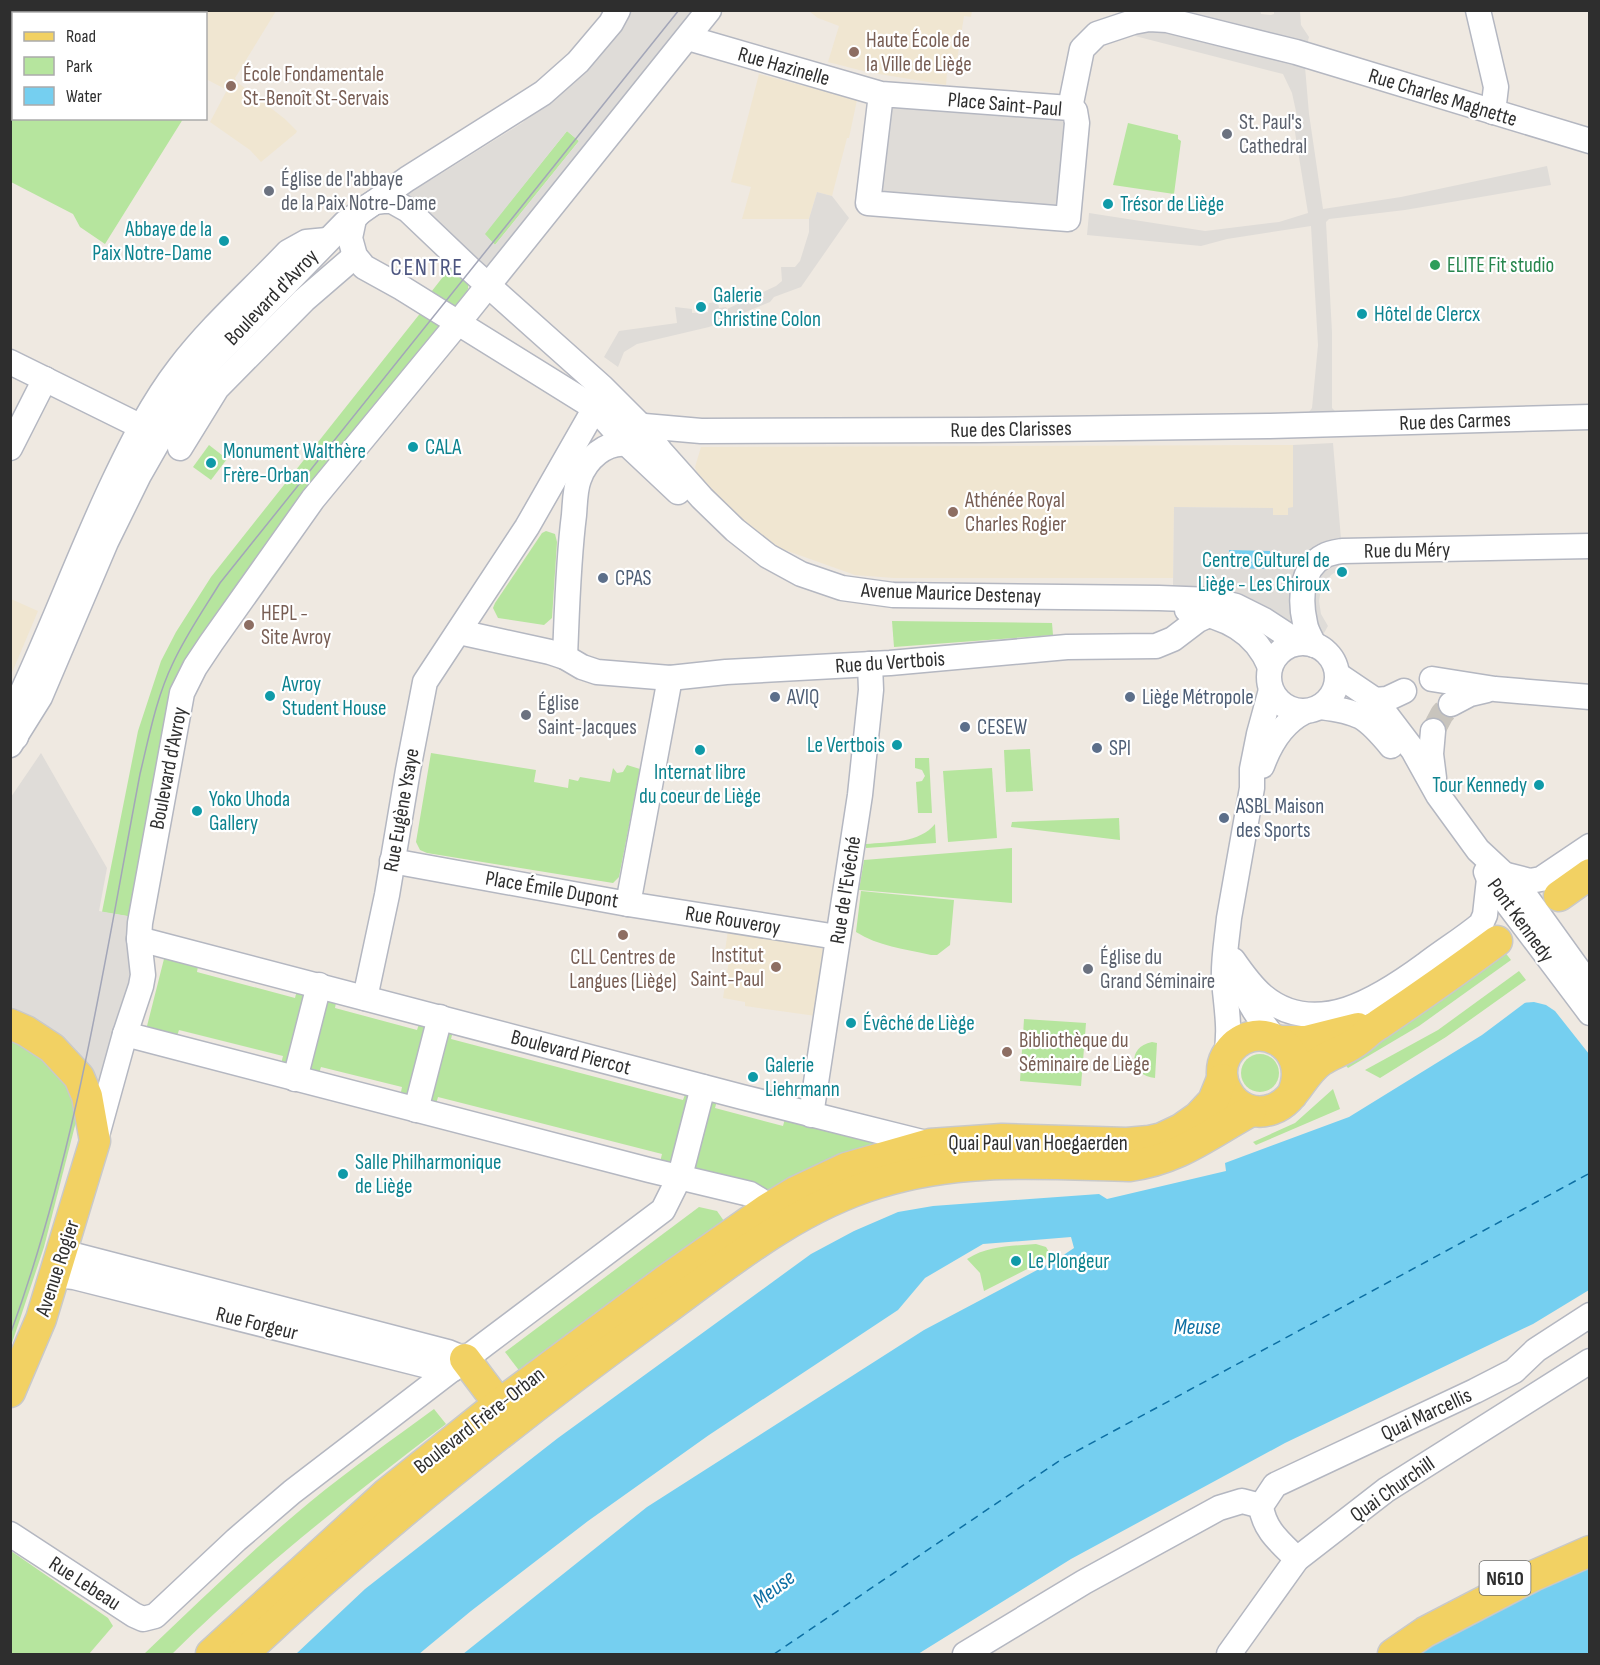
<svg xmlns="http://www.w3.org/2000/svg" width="1600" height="1665" font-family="'Sofia Sans Condensed',sans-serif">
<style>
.education{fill:#f0e6d1}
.green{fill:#b6e59e}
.plaza{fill:#dfdcd8;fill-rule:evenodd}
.water{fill:#75cff0}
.pier{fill:#efe9e1}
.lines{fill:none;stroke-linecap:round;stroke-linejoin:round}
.ferry{stroke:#0d6fa3;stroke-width:1.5;stroke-dasharray:8 6;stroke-linecap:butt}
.minor-tunnel{stroke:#c8c4bd;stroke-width:24;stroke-dasharray:24 12;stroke-linecap:butt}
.minor-casing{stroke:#b4b7c1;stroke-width:27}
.major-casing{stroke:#c9c9c9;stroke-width:33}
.minor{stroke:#fff;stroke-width:24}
.major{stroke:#f2d163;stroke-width:30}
.tram{stroke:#a3a6b8;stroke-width:1.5}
.education-dot{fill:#8d6e63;stroke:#fff;stroke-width:2}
.worship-dot{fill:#6b7280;stroke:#fff;stroke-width:2}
.culture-dot{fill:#0f9aa8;stroke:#fff;stroke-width:2}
.leisure-dot{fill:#2e9e5b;stroke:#fff;stroke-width:2}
.service-dot{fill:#5c6f8a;stroke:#fff;stroke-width:2}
.labels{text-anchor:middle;stroke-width:4.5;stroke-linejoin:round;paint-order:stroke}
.shield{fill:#fff;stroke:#6d6d6d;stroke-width:1.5}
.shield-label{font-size:20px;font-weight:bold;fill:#2e2e2e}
.education-label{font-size:21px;fill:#785e54;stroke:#fff;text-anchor:start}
.street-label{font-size:21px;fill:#2e2e2e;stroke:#fff}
.worship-label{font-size:21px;fill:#5b616d;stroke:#fff;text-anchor:start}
.culture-label{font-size:21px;fill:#0d838f;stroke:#fff;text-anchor:start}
.leisure-label{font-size:21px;fill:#27864d;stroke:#fff;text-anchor:start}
.service-label{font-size:21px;fill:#4e5e75;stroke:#fff;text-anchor:start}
.water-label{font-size:22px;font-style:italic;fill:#0d6fa3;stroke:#fff}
.quarter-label{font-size:24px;letter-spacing:1.5px;fill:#4d5680;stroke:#fff}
</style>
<rect width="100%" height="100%" fill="#efe9e1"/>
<g class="education">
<polygon points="77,10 276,11 235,78 237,82 285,119 297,131 296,133 261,162 250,150 210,122 227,90 206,79 206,14 75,13"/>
<polygon points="809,11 972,11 971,17 964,16 957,60 953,59 951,72 947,72 946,85 867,72 828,62 839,26 818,18"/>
<polygon points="759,74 857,100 849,138 847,138 832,196 817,192 809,219 742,219 751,187 731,182"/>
<polygon points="1293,445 1293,508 1288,515 1272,515 1273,508 1174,507 1173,578 894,578 855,575 765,543 698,477 695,467 701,447"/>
<polygon points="11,599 38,611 11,675"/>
<polygon points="728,930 822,945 826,951 816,1016 745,1006 745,1002 723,998 729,960 724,958"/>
</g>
<g class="green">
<polygon points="10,99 13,100 14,118 183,119 105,244 80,227 73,214 11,182"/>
<polygon points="1128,123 1178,135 1178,139 1181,141 1174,194 1113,185"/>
<polygon points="567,131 579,141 495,245 484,234"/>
<path d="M 453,264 C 470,286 475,283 457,306 L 452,307 L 428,296 Z"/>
<polygon points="422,311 435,319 444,338 193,666 139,918 102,912 138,731 161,661 176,632 211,577"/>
<polygon points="209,445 227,459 211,480 193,467"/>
<polygon points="546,531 555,534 557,542 552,618 544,625 498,618 493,608 495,603 542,533"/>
<polygon points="892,621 1052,623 1053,635 894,647"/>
<polygon points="1030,749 1033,791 1006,792 1004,750"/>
<polygon points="431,753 536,770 534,782 568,788 569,779 578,781 580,777 610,782 613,768 617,773 623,772 627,765 640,769 619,877 613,883 427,853 420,850 416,842"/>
<polygon points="915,758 929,758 932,813 918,813 916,782 922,781 925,776 922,770 915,768"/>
<polygon points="992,768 997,838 948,842 943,771"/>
<polygon points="1119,818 1120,840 1011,827 1012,822"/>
<path d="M 935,824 L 936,843 L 866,848 L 866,844 C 889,842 920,843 935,824 Z"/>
<polygon points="1012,848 1012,903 859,890 864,860"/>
<path d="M 861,891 L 954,900 L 950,945 L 937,955 L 931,955 C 904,949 878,946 856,932 Z"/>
<polygon points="166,951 199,960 197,972 295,998 298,986 308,993 294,1060 280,1068 283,1056 179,1030 175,1042 145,1034"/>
<polygon points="1504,951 1511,960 1419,1026 1348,1068 1340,1059"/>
<polygon points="1519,971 1526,980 1446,1037 1380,1078 1365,1070 1438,1030"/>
<polygon points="337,997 335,1008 417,1030 421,1018 427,1022 412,1094 400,1097 402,1087 321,1067 318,1076 309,1071 322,1001"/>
<polygon points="1024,1019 1086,1023 1081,1086 1020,1081"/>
<polygon points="454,1027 451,1039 683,1100 687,1089 691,1091 676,1162 659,1166 662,1154 438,1097 435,1108 426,1098 441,1036"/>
<polygon points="11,1032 64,1073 79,1110 44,1247 11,1346"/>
<path d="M 1152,1042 L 1157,1043 L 1155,1078 C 1130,1076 1126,1047 1152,1042 Z"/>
<circle cx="1260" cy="1073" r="19"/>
<polygon points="1333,1089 1340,1109 1256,1145 1253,1142 1295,1123"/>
<polygon points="718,1097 715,1108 783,1126 786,1115 888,1141 777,1195 695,1169 692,1165 705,1106"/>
<polygon points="699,1207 717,1211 724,1221 521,1373 505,1352"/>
<path d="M 1036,1244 L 1046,1247 L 1049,1252 L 1045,1260 L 984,1291 L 980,1273 L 967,1259 C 989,1245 1012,1246 1036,1244 Z"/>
<path d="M 434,1409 L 446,1424 C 351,1496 257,1570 172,1654 L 144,1654 C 198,1602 252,1550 310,1502 C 350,1469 392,1440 434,1409 Z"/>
<polygon points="11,1551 108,1618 113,1626 89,1654 11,1654"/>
</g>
<g class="plaza">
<polygon points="1231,10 1186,12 1260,10 1261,14 1271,15 1274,14 1274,11 1285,12 1286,11 1300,11 1301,25 1309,37 1304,55 1309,114 1323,209 1401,197 1547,166 1551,185 1405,210 1329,219 1326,222 1332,332 1332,408 1337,413 1309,412 1312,408 1318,345 1311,226 1227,239 1201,246 1087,235 1089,213 1205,231 1279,222 1308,213 1294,126 1297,116 1292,93 1283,74 1135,36 1146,11"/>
<path d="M 618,11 L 709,11 L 488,285 L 388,192 L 421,170 L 431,180 L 522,123 L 600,50 ZM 567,131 L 579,141 L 495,245 L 485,234 Z"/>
<polygon points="889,104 1067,116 1063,202 1056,209 884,193 881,190"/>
<polygon points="817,192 832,196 849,218 801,287 774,297 770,302 709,327 637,344 624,352 618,367 604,357 619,331 677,323 675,307 692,309 692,313 708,312 709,303 718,302 719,308 726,307 727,309 776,286 782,281 781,267 795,267 800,261 809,232 809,219"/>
<polygon points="1333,443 1341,539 1342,568 1331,575 1321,589 1319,601 1321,614 1328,626 1324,633 1319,636 1194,588 1173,585 1174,507 1273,508 1273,515 1288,515 1288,508 1293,507 1293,445"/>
<polygon points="41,753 107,868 99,911 139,918 139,939 114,1070 87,1096 11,1024 11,797"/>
</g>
<g class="water">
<polygon points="1229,550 1270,551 1270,569 1229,568"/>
<polygon points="1589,955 1589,1290 1533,1324 1285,1443 1071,1559 918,1654 463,1654 647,1507 924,1330 1056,1260 1074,1248 1071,1237 983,1244 925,1278 898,1310 709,1435 588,1521 471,1611 419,1654 296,1654 365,1589 558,1438 811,1254 854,1231 898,1212 933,1206 1099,1194 1107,1199 1226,1171 1225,1163 1349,1117 1482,1035"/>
<polygon points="1589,1564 1589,1654 1417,1654 1453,1631"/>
</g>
<polygon class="pier" points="1589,954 1589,1054 1555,1011 1546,1005 1534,1002 1522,1003"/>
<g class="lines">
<polyline class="ferry" points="774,1654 1062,1459 1590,1173"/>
<polyline class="minor-tunnel" points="1433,731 1442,714 1451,704"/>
<g class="minor-casing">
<g id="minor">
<polyline points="1478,10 1496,87 1493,112"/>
<polyline points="688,38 881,94 1070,108 1075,111 1077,123 1068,219 868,203 881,94"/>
<polyline points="1070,108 1082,49 1097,34 1133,22 1149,19 1167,20 1296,52 1590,141"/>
<polyline points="365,208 375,202 383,201 392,201 408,210 471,270 602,387 642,427 661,452 702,498 735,530 768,556 801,574 842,588 893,595 1159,598 1212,600 1236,606 1264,620 1287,635 1306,643"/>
<polyline points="360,212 354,219 350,238 355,256 364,267 402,288 595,408 627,444 678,492"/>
<polyline points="10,362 156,434"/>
<polyline points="633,425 701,431 978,430 1268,426 1590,417"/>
<polyline points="10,448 45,379"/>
<polyline points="180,448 217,388 304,300 355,256"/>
<path d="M 1187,610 C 1225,617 1255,630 1270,667"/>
<polyline points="459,632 550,652 565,657 582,667 597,672 670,678 726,672 890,663 1067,647 1156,646 1173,639 1198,620 1209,615"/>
<circle cx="1303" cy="677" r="34"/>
<path d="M 1314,645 C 1311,638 1306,631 1305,623 C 1300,602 1300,568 1324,556 C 1329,553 1336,552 1342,551 L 1590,546"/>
<path d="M 565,657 C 567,610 568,562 574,515 C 575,503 575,489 579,479 C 586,459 606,441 627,444"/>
<polyline points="1338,675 1375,700 1413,750 1438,795 1478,850 1521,890 1590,986"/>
<polyline points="1432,679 1495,689 1590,697"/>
<polyline points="1375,700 1387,699 1404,691"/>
<polyline points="1451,704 1470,694 1487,690"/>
<path d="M 1321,707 C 1360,712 1366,716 1391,746"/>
<polyline points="1433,731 1431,754 1434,778"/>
<path d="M 16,737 L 11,716 C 48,640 77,559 113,483 C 132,443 152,403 179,368 C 211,326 252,290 288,252 L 306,242 L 327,240"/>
<polyline points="10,745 40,697 106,542 139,475 175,412 204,368 345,223 407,179 543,93 578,62 611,23 618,10"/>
<path d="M 1262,766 C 1270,744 1282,723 1304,712"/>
<polyline points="392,861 628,904 837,937"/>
<polyline points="1486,872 1489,879 1590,1013"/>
<polyline points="1507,875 1530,881 1541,879 1590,846"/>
<polyline points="628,904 670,678"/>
<polyline points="139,939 742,1097 930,1144"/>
<path d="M 1233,960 C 1242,973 1251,986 1263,996 C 1316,1040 1380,998 1425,965 C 1443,951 1463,939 1481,924 L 1485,915 L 1489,879"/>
<path d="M 1239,980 C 1248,1003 1260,1021 1276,1040"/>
<polyline points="365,998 387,895 408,770 425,682 527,527 595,408"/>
<polyline points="125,1034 649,1170 750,1194 760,1200 776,1222"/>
<path d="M 1226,1056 C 1231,1029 1226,1006 1224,980 C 1223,960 1227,939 1229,918 L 1252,788 L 1252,769 L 1259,734 L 1271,690"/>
<polyline points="295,1079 319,985"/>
<polyline points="416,1110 440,1017"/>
<polyline points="811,1115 860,795 871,690 870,664"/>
<polyline points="96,1139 125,1034 141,986 143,975 139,939 140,923 182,693 195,667 211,643 313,499 458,323 709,10"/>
<polyline points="63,1252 448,1352 465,1359"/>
<polyline points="56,1275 74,1277 444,1370 453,1369"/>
<polyline points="10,1534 134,1615 143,1619 155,1616 236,1540 292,1492 485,1344 663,1210 680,1176 703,1087"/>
<path d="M 1297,1559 C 1280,1542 1264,1530 1261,1506 L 1275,1485 L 1475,1391 L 1514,1371 L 1536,1350 L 1590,1315"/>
<polyline points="965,1654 1084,1582 1219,1508 1242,1501 1261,1506"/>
<polyline points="1229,1654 1297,1559 1386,1490 1590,1361"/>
</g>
</g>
<g class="major-casing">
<g id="major">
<polyline points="1559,896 1590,874"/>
<polyline points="10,1024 26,1031 52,1048 79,1077 87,1096 95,1141 41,1319 10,1392"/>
<polyline points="1280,1041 1306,1041 1358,1028"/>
<path d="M 1292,1095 C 1315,1044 1251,1013 1226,1056 C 1220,1067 1221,1081 1227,1091 C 1236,1108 1255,1116 1273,1109 C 1295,1101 1302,1074 1321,1061 C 1331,1054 1343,1051 1353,1044 C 1362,1039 1369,1030 1378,1025 C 1418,998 1458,970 1497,941"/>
<polyline points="465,1359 499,1404"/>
<polyline points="211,1654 386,1494 486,1414 666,1280 767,1209 795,1192 846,1168 930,1144 1002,1139 1127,1143 1149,1141 1162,1138 1181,1129 1198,1117 1213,1101 1222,1079"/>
<path d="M 243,1654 C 372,1532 511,1422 654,1318 C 724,1267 794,1208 878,1183 C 961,1157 1043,1164 1129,1166 C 1178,1160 1209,1134 1251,1111"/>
<polyline points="1393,1654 1425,1632 1533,1576 1590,1551"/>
</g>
</g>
<use href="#minor" class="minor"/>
<use href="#major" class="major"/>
<path class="tram" d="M 10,1335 C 76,1155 104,963 140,774 C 149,737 156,698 173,663 C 186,635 204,609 220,583 L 679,10"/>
</g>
<g class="education-dot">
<circle cx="854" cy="52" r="6"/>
<circle cx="231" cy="86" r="6"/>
<circle cx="953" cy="512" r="6"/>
<circle cx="249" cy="625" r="6"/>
<circle cx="623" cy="935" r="6"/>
<circle cx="776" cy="967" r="6"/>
<circle cx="1007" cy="1052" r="6"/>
</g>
<g class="worship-dot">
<circle cx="1227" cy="134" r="6"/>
<circle cx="269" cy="191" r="6"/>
<circle cx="526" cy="715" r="6"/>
<circle cx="1088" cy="969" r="6"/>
</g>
<g class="culture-dot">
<circle cx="1108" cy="204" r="6"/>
<circle cx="224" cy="241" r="6"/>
<circle cx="701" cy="307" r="6"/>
<circle cx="1362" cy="314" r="6"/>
<circle cx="413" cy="447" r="6"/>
<circle cx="211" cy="463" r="6"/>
<circle cx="1342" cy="572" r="6"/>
<circle cx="270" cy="696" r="6"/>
<circle cx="897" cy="745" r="6"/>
<circle cx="700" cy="750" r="6"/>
<circle cx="1539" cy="785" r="6"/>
<circle cx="197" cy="811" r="6"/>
<circle cx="851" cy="1023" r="6"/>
<circle cx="753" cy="1077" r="6"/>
<circle cx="343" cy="1174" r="6"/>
<circle cx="1016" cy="1261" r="6"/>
</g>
<circle class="leisure-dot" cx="1435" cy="265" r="6"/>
<g class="service-dot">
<circle cx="603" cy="578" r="6"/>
<circle cx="775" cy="697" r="6"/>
<circle cx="1130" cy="697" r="6"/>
<circle cx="965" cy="727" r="6"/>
<circle cx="1097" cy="748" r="6"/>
<circle cx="1224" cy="818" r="6"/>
</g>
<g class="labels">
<rect class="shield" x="1479.5" y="1561" width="51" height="34" rx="4.5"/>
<g class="shield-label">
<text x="1505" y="1585">N610</text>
</g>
<g class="education-label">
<text x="866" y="47">Haute École de<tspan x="866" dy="24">la Ville de Liège</tspan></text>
<text x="243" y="81">École Fondamentale<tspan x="243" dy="24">St-Benoît St-Servais</tspan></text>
<text x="965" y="507">Athénée Royal<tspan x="965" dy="24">Charles Rogier</tspan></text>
<text x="261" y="620">HEPL -<tspan x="261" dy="24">Site Avroy</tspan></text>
<text x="764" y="962" text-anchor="end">Institut<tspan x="764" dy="24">Saint-Paul</tspan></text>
<text x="623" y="964" text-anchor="middle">CLL Centres de<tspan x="623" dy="24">Langues (Liège)</tspan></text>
<text x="1019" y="1047">Bibliothèque du<tspan x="1019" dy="24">Séminaire de Liège</tspan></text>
</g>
<g class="street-label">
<text transform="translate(784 66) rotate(16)" y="7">Rue Hazinelle</text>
<text transform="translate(1443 97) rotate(17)" y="7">Rue Charles Magnette</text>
<text transform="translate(1005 104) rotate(5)" y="7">Place Saint-Paul</text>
<text transform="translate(271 297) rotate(-46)" y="7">Boulevard d'Avroy</text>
<text transform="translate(1455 421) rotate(-2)" y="7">Rue des Carmes</text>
<text transform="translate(1011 429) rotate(-1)" y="7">Rue des Clarisses</text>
<text transform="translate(1407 550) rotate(-1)" y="7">Rue du Méry</text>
<text transform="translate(951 593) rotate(2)" y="7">Avenue Maurice Destenay</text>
<text transform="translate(890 662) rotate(-4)" y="7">Rue du Vertbois</text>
<text transform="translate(168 768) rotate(-79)" y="7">Boulevard d'Avroy</text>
<text transform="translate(401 810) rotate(-80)" y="7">Rue Eugène Ysaye</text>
<text transform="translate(552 889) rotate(10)" y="7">Place Émile Dupont</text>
<text transform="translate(845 890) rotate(-81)" y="7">Rue de l'Evêché</text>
<text transform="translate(733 920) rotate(9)" y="7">Rue Rouveroy</text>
<text transform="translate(1521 920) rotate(54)" y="7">Pont Kennedy</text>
<text transform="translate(571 1052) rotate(15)" y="7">Boulevard Piercot</text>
<text x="1038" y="1150">Quai Paul van Hoegaerden</text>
<text transform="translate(57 1268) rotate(-72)" y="7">Avenue Rogier</text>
<text transform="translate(257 1323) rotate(14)" y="7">Rue Forgeur</text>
<text transform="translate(1426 1414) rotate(-25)" y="7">Quai Marcellis</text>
<text transform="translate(479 1420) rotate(-38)" y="7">Boulevard Frère-Orban</text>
<text transform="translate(1392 1489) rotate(-35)" y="7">Quai Churchill</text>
<text transform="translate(85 1583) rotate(33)" y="7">Rue Lebeau</text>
</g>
<g class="worship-label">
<text x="1239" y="129">St. Paul's<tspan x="1239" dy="24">Cathedral</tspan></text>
<text x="281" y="186">Église de l'abbaye<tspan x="281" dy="24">de la Paix Notre-Dame</tspan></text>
<text x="538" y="710">Église<tspan x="538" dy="24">Saint-Jacques</tspan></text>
<text x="1100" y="964">Église du<tspan x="1100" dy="24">Grand Séminaire</tspan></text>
</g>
<g class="culture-label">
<text x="1120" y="211">Trésor de Liège</text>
<text x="212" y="236" text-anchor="end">Abbaye de la<tspan x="212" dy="24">Paix Notre-Dame</tspan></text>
<text x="713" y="302">Galerie<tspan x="713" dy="24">Christine Colon</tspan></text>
<text x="1374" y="321">Hôtel de Clercx</text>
<text x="425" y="454">CALA</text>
<text x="223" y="458">Monument Walthère<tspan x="223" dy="24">Frère-Orban</tspan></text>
<text x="1330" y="567" text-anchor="end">Centre Culturel de<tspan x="1330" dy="24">Liège - Les Chiroux</tspan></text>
<text x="282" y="691">Avroy<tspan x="282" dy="24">Student House</tspan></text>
<text x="885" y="752" text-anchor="end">Le Vertbois</text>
<text x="700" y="779" text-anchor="middle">Internat libre<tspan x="700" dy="24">du coeur de Liège</tspan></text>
<text x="1527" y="792" text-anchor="end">Tour Kennedy</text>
<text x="209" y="806">Yoko Uhoda<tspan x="209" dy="24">Gallery</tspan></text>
<text x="863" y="1030">Évêché de Liège</text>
<text x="765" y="1072">Galerie<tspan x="765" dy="24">Liehrmann</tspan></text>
<text x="355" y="1169">Salle Philharmonique<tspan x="355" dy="24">de Liège</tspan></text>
<text x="1028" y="1268">Le Plongeur</text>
</g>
<g class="leisure-label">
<text x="1447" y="272">ELITE Fit studio</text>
</g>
<g class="service-label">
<text x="615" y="585">CPAS</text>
<text x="787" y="704">AVIQ</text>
<text x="1142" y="704">Liège Métropole</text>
<text x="977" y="734">CESEW</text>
<text x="1109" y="755">SPI</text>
<text x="1236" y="813">ASBL Maison<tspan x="1236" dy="24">des Sports</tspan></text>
</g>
<g class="water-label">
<text x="1197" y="1334">Meuse</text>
<text transform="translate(773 1588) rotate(-37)" y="8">Meuse</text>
</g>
<g class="quarter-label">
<text x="427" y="275">CENTRE</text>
</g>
</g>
<rect width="1600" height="1665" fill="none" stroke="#2e2e2e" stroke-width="24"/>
<rect x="12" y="12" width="195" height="108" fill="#ffffff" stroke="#ababab" stroke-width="1.5"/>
<rect x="24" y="32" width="30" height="9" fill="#f2d163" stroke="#ababab" stroke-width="1.5"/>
<text x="66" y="42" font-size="18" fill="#2e2e2e">Road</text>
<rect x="24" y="57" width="30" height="18" fill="#b6e59e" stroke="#ababab" stroke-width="1.5"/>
<text x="66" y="72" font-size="18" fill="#2e2e2e">Park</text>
<rect x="24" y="87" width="30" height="18" fill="#75cff0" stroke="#ababab" stroke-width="1.5"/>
<text x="66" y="102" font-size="18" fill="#2e2e2e">Water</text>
</svg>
